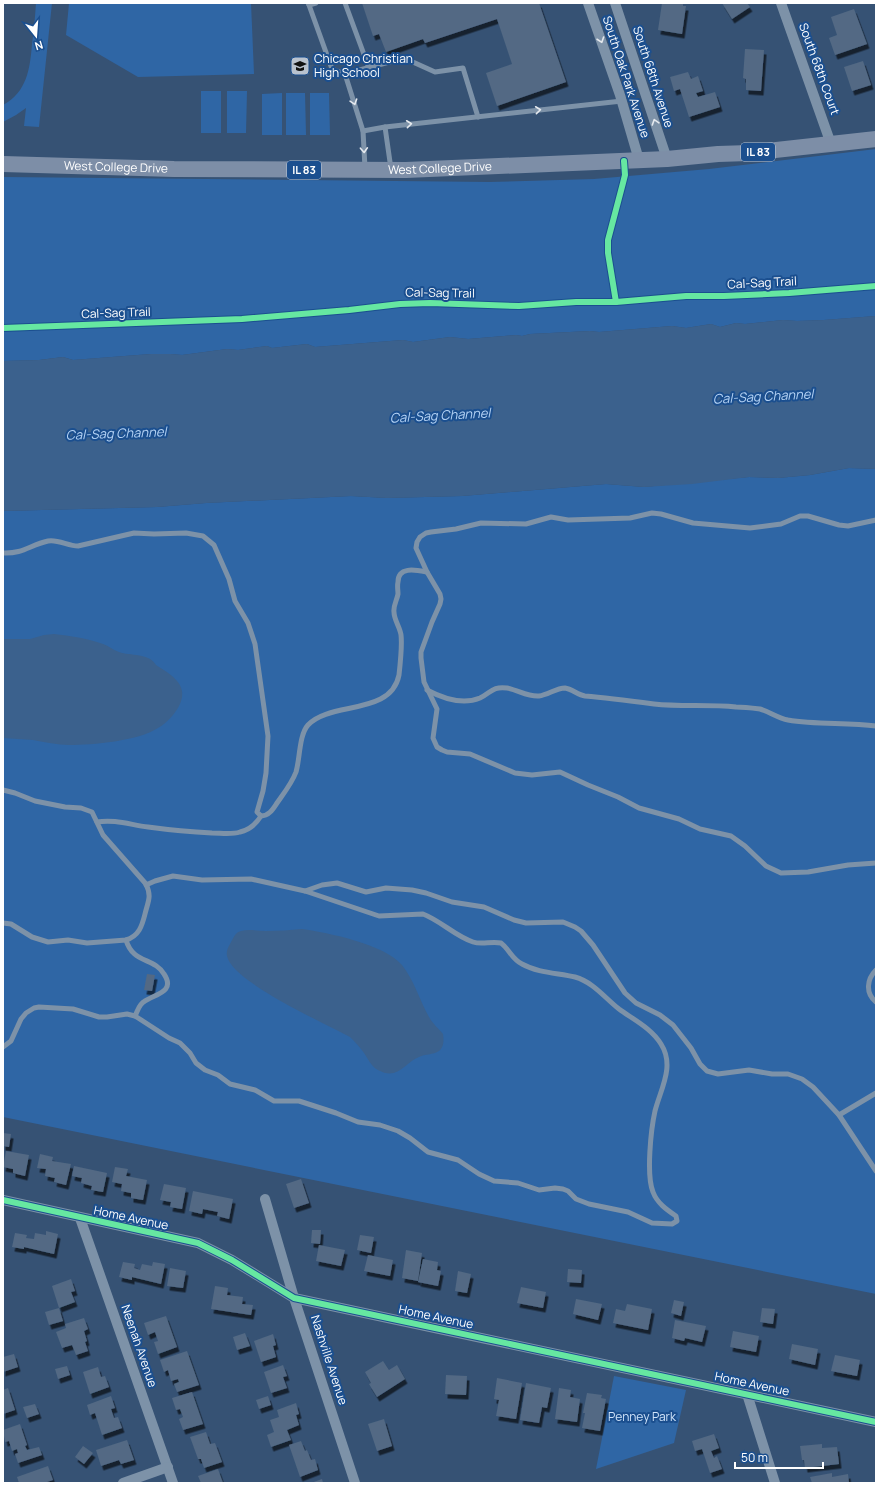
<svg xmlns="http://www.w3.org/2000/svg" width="879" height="1486" font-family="Manrope,sans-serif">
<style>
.green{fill:#2f66a5}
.water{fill:#3b618d}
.building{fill:#526984;filter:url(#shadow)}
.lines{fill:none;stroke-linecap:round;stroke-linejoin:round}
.lane{stroke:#7d92a8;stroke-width:5}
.street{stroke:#7d92a8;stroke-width:10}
.primary{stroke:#7d8ea7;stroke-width:16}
.cycleway-casing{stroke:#1b4f8f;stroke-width:8}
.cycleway{stroke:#66e7a1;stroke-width:6}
.oneway{stroke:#e5e9ee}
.labels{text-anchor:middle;stroke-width:4;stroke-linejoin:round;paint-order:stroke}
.shield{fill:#1b4f8f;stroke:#bbcadd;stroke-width:1}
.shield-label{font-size:11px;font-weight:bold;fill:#fff}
.poi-label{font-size:12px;fill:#fff;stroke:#1b4f8f;text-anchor:start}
.street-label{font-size:12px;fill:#fff;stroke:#1b4f8f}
.park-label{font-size:12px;fill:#cfe3fa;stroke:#1b4f8f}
.water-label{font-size:13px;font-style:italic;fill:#b5d3f5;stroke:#1b4f8f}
</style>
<defs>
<filter id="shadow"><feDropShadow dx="2.5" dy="4.5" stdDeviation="0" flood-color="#0009"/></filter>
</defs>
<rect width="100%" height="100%" fill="#365274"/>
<g class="green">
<path d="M 36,3 L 52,3 L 39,127 L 24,126 L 26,108 L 16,115 L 3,122 L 3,105 C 27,92 30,69 32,44 C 34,30 35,17 36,3 Z"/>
<polygon points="69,3 251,3 254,74 138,77 66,35"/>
<rect x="201" y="91" width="20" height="42"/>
<polygon points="227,91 247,91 246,133 227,133"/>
<polygon points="282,93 282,135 262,135 262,94"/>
<polygon points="286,93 305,93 306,135 286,135"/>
<polygon points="310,93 329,93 330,135 310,135"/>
<polygon points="876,149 876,316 824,320 797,321 783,320 745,324 736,323 720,327 711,324 686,328 672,326 599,332 590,331 530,334 522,336 516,335 468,339 450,337 413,342 403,340 315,347 307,344 272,348 267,346 238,350 227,349 182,355 171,354 151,354 73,360 63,357 39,360 3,361 3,177 489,182 594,179 709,169"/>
<polygon points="849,468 876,469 876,1294 3,1117 3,511 157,507 206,503 351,496 387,498 462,496 606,484 644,487 749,477 778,478 810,475"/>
<polygon points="614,1376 686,1390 674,1443 596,1469"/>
</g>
<g class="water">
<polygon points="876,316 876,469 849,468 810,475 778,478 749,477 692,484 644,487 606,484 462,496 387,498 351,496 206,503 157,507 3,511 3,361 39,360 63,357 73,360 151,354 171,354 182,355 227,349 238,350 267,346 272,348 307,344 315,347 403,340 413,342 450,337 468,339 516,335 522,336 530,334 590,331 599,332 672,326 686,328 711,324 720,327 736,323 745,324 783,320 797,321 824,320"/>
<path d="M 54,634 C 70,636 87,638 103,644 C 109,646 113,650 119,652 C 130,656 150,653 156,665 C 170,674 189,684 180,704 C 176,713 167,723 158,728 C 138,741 93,745 69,745 C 57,745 45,742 33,740 C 23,739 13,739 3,738 L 3,639 L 30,639 L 44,635 Z"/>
<path d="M 302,929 C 329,933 384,944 402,965 C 414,980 420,1001 429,1017 C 433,1024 438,1028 443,1034 C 444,1040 444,1047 439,1051 C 433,1055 425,1054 419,1057 C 404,1063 398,1081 378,1070 C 372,1067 368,1059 364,1053 C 360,1047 355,1042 350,1037 C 326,1024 232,982 227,956 C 226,951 228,948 230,944 C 233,939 235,932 241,931 C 249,929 258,931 266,931 C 278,931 290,930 302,929 Z"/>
</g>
<g class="building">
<polygon points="362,3 539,3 566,82 497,106 486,73 512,64 497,19 425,43 423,39 386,52 379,34 373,36"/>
<polygon points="662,3 683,3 683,6 686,6 682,34 658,30"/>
<polygon points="722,3 747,3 750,7 732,19"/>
<polygon points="854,9 867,44 835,55 829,38 837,35 831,17"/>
<polygon points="745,49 764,50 761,91 746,90 746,79 743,78"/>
<polygon points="863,61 871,85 852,91 844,67"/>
<polygon points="688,72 691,79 698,76 703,91 696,93 698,97 715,92 720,107 689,117 680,89 674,91 670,77"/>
<polygon points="147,974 155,975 152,991 144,990"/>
<polygon points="3,1133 11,1134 9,1147 3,1146"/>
<polygon points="6,1151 29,1155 25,1176 13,1173 13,1169 3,1167"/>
<polygon points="40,1154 53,1157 52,1161 71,1164 66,1185 54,1182 55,1178 45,1176 46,1169 37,1168"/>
<polygon points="74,1166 107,1173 103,1192 91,1190 92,1186 81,1183 82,1178 72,1176"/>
<polygon points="115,1167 128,1169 126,1176 147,1180 143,1200 131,1198 131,1193 121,1191 122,1184 112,1182"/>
<polygon points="301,1179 309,1203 294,1208 286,1184"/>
<polygon points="164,1184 186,1188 182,1209 170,1207 171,1202 160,1200"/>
<polygon points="193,1191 233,1199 229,1219 217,1216 218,1212 203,1209 202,1214 189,1211"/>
<polygon points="312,1230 321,1230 320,1244 311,1243"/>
<polygon points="46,1231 58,1234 54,1254 24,1247 24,1249 12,1247 15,1233 27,1235 26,1238 34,1239 35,1233 46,1235"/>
<polygon points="360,1235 374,1237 371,1253 357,1250"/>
<polygon points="319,1245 345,1250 341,1266 316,1261"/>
<polygon points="406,1250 422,1253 418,1281 402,1278"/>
<polygon points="368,1255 393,1260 390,1276 364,1271"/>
<polygon points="423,1259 438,1262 437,1270 441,1271 438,1286 418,1282"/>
<polygon points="123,1262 135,1264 134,1268 140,1270 142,1264 152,1266 153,1262 165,1264 161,1284 132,1277 132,1280 119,1277"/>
<polygon points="170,1268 186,1271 183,1288 167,1286"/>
<polygon points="568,1269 582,1270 581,1283 567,1282"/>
<polygon points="458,1271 471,1274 467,1293 455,1291"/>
<polygon points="71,1279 75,1291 71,1292 75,1302 59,1308 52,1286"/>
<polygon points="215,1286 228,1288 227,1295 243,1297 242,1304 253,1305 251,1315 211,1309"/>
<polygon points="521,1287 546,1292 543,1308 517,1303"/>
<polygon points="576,1299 602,1304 598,1320 573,1314"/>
<polygon points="674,1300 684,1302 681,1316 671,1313"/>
<polygon points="627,1304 652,1309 648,1330 613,1323 616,1309 625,1311"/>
<polygon points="59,1308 63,1321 49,1325 45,1312"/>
<polygon points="762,1308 775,1309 773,1324 760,1322"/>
<polygon points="166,1316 177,1347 158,1354 154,1342 158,1341 155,1332 148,1335 144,1323"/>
<polygon points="84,1318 88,1329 84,1331 87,1341 85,1342 88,1351 76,1355 72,1345 62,1348 56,1332 66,1328 65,1324"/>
<polygon points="675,1320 706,1326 702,1342 685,1338 684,1341 672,1338"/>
<polygon points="733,1331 759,1336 756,1352 730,1347"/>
<polygon points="245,1333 250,1346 237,1350 233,1337"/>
<polygon points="273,1334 276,1345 273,1346 276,1357 261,1362 254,1341"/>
<polygon points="792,1344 818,1349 815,1365 789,1359"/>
<polygon points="187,1351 199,1385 177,1392 174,1384 179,1382 178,1379 171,1381 168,1370 164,1372 160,1360"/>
<polygon points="14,1354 18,1367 3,1372 3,1357"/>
<polygon points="835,1355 860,1360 857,1376 831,1371"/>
<polygon points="383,1361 389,1370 397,1365 405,1379 377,1397 369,1384 371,1383 365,1372"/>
<polygon points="283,1365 287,1376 283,1377 287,1388 271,1393 264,1372"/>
<polygon points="67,1366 70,1375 58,1379 55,1369"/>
<polygon points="98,1367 101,1377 105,1376 109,1387 90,1394 83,1372"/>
<polygon points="446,1375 467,1376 466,1395 445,1394"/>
<polygon points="497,1378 522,1383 516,1419 496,1416 499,1400 494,1399"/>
<polygon points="526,1383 551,1388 547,1408 542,1407 539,1423 520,1420"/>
<polygon points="8,1388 15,1410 3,1414 3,1390"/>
<polygon points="559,1388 571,1390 570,1397 580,1399 577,1422 555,1419"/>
<polygon points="192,1392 203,1424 183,1430 179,1419 183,1417 180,1409 176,1410 172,1398"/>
<polygon points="587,1393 602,1395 601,1398 606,1399 600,1431 582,1428 585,1413 583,1413"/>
<polygon points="111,1396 115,1408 111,1409 114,1418 118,1417 122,1428 102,1435 95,1413 90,1415 87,1405"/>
<polygon points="268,1396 271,1405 259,1409 256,1400"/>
<polygon points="296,1403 299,1414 296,1415 299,1425 287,1430 291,1440 271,1447 267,1435 274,1432 270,1420 279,1417 277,1410"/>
<polygon points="35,1404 39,1414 27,1418 23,1407"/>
<polygon points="384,1419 392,1446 377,1451 368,1424"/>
<polygon points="20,1424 27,1445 25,1446 27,1450 39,1447 42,1455 18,1463 15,1454 18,1453 17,1449 12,1451 9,1441 5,1442 3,1430"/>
<polygon points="206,1432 210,1444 215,1443 222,1462 204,1468 201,1459 198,1459 190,1437"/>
<polygon points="714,1434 719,1448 711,1451 714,1458 717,1456 722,1469 710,1473 702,1449 695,1451 692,1441"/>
<polygon points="127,1440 134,1460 121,1464 119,1460 101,1466 96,1450"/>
<polygon points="301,1441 305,1451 307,1450 311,1460 315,1459 318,1470 300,1477 289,1445"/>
<polygon points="822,1444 822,1448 837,1447 839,1464 805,1468 804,1460 802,1460 800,1446"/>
<polygon points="83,1446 93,1453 84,1464 75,1457"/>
<polygon points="48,1466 53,1480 44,1483 19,1483 17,1477"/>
<polygon points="218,1469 223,1483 201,1483 198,1476"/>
<polygon points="832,1473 832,1477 848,1474 849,1483 812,1483 810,1477"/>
<polygon points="322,1479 323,1483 311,1483"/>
</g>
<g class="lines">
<g class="lane">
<polyline points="308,3 309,5 316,3"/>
<polyline points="345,3 369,68"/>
<polyline points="309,5 332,69 345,74 404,58 435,72 463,68 478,117"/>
<polyline points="345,74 363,131 365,168"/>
<polyline points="363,131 385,127"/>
<polyline points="391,169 385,127 622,101"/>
<polyline points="876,520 848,526 839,525 808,516 800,516 781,524 750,528 693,523 661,514 652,513 630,518 568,520 551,517 526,524 481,523 456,529 431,532 426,533 420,537 417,542 416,548 427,572 440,594 441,599 440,604 432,622 421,652 421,658 424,682 437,709 433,738 437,747 442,750 447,752 470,754 515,773 532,775 560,772 588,785 618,797 639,808 679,819 700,829 731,836 745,846 766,866 781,873 808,872 848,865 876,863"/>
<path d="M 3,553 C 23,554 30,545 48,541 C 58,539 68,546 78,546 L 134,533 L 154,534 L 186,533 L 203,536 L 214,545 L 229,579 L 235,601 L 248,623 L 255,644 L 268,736 L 266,773 L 263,791 L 257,812 L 261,816 C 269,816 273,809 277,803 C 284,793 292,783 296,772 C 300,759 299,735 308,725 C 330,701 391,716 399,675 C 400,666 402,643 401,635 C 400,627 394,620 394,612 C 393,606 397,600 398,594 C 398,590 397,586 398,582 C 398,566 416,570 427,572"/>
<path d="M 427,690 C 442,698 463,705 480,698 C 491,693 492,686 507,688 C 518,690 528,697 539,696 C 548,695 556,688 565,688 C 572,689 578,695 585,696 C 608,698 631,701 654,704 C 681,707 709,704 736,707 C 744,707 752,708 760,709 C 770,712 778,718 788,720 C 817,725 847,722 876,726"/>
<path d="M 3,790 L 15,793 L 35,801 L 65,807 L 81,808 L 92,812 L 103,835 L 146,884 C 152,897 148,901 145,914 C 142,926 139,936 126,940 L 87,943 L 68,940 L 48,942 L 32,937 L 11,924 L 3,923"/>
<path d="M 97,822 C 115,819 131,825 148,827 C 170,830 191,832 212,833 C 221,833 231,835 240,832 C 249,830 256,824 261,816"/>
<polyline points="305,891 322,885 337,883 366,892 386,888 412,890 426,893 452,902 484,907 514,920 526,923 563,922 575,927 581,931 593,945 625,993 636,1003 660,1015 673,1025 691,1048 700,1064 707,1071 718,1074 749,1070 772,1074 788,1074 802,1079 813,1087 839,1115 876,1171"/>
<path d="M 126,940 C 133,964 154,957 164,974 C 176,992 155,994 145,1001 C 139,1004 138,1010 135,1016"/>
<path d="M 876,970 C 867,979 865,993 876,1002"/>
<path d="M 3,1047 L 11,1041 L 21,1019 L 26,1013 L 34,1008 L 39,1007 L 73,1009 L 99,1017 L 107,1017 L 127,1014 L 135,1016 L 169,1038 L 180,1043 L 190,1053 L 196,1063 L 205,1070 L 218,1075 L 230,1084 L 255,1090 L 274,1101 L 299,1101 L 336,1113 L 358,1122 L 380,1125 L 398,1131 L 410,1138 L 428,1152 L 458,1160 L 479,1174 L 494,1181 L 518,1183 L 539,1190 L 555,1188 L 563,1189 L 568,1191 L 576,1199 L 589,1204 L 628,1212 L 652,1223 L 672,1224 L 677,1221 L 676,1216 C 667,1210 657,1203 653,1192 C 646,1175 651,1129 655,1111 C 661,1088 675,1066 661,1044 C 651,1028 634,1020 619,1009 C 605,998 593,982 575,977 C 558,973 538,973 522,964 C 512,959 509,949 501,943 C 491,941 482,945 473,942 C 455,936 441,921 423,914 L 379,916 L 305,891 L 251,879 L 202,880 L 173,876 L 155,881 L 146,885"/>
<polyline points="839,1115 876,1093"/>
</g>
<g class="street">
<polyline points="588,3 620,95 639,160"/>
<polyline points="615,3 667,159"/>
<polyline points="781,3 831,144"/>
<polyline points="265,1199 294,1298 355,1483"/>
<polyline points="3,1200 198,1243 232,1260 294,1298 876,1422"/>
<polyline points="80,1218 173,1483"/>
<polyline points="747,1394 775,1483"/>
<polyline points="123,1483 168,1467"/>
</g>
<path class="primary" id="s1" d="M 3,164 L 174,169 L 406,170 L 667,159 L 718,154 L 749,153 L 876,139"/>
<g class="cycleway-casing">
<g id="cycleway">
<polyline points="616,302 608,253 608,240 623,183 625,175 624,161"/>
<polyline points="3,328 242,319 349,310 400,304 430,303 519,306 576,302 616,302 686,296 724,296 789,293 876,286"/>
<polyline points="3,1200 198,1243 232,1260 294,1298 876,1422"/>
</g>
</g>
<use href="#cycleway" class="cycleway"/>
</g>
<defs><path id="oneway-chevron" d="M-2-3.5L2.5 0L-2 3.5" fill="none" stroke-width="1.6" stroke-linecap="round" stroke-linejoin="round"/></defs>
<g class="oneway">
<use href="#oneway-chevron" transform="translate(601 40) rotate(71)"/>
<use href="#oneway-chevron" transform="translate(354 102) rotate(72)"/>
<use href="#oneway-chevron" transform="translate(538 110) rotate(-6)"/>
<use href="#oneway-chevron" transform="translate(655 122) rotate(-108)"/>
<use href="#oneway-chevron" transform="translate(409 124) rotate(-6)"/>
<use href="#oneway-chevron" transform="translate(364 150) rotate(87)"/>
</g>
<defs>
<g id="school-square" transform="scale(1)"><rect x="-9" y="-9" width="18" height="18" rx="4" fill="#b9c2ce" stroke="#1b4f8f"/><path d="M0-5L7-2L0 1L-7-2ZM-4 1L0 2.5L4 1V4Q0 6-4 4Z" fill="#111"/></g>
</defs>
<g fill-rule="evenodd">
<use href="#school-square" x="300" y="66"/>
</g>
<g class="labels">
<g class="shield">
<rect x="741" y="143" width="34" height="18" rx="3"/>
<rect x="287" y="161" width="34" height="18" rx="3"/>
</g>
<g class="shield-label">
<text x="758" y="156">IL 83</text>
<text x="304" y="174">IL 83</text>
</g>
<g class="poi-label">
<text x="314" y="63">Chicago Christian<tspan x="314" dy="14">High School</tspan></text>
</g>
<g class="street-label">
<text transform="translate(819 69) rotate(70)" y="4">South 68th Court</text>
<text transform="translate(626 77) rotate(72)" y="4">South Oak Park Avenue</text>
<text transform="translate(653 77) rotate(72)" y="4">South 68th Avenue</text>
<text dy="4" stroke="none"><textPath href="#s1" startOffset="113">West College Drive</textPath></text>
<text dy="4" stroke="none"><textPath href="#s1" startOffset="437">West College Drive</textPath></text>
<text transform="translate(762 283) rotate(-3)" y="4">Cal-Sag Trail</text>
<text transform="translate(440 293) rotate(1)" y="4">Cal-Sag Trail</text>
<text transform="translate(116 313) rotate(-2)" y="4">Cal-Sag Trail</text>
<text transform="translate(131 1218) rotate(12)" y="4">Home Avenue</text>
<text transform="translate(436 1317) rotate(12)" y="4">Home Avenue</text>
<text transform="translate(139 1346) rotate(71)" y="4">Neenah Avenue</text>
<text transform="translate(329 1360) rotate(72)" y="4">Nashville Avenue</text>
<text transform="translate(752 1384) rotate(12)" y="4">Home Avenue</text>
</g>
<g class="park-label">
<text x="642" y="1421">Penney Park</text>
</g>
<g class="water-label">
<text transform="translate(763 396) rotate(-3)" y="5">Cal-Sag Channel</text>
<text transform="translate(440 415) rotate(-3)" y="5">Cal-Sag Channel</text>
<text transform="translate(116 433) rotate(-2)" y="5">Cal-Sag Channel</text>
</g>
</g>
<rect width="879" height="1486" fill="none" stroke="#ffffff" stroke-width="8"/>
<g transform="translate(36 36) rotate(163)" stroke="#1b4f8f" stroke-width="3" paint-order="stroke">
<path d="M0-3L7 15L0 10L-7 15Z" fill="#ffffff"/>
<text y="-6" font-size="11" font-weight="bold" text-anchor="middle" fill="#ffffff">N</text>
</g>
<path d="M735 1462v6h88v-6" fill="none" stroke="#ffffff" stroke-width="2"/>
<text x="741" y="1462" font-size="12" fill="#ffffff" stroke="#1b4f8f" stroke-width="3" paint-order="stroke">50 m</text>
</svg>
